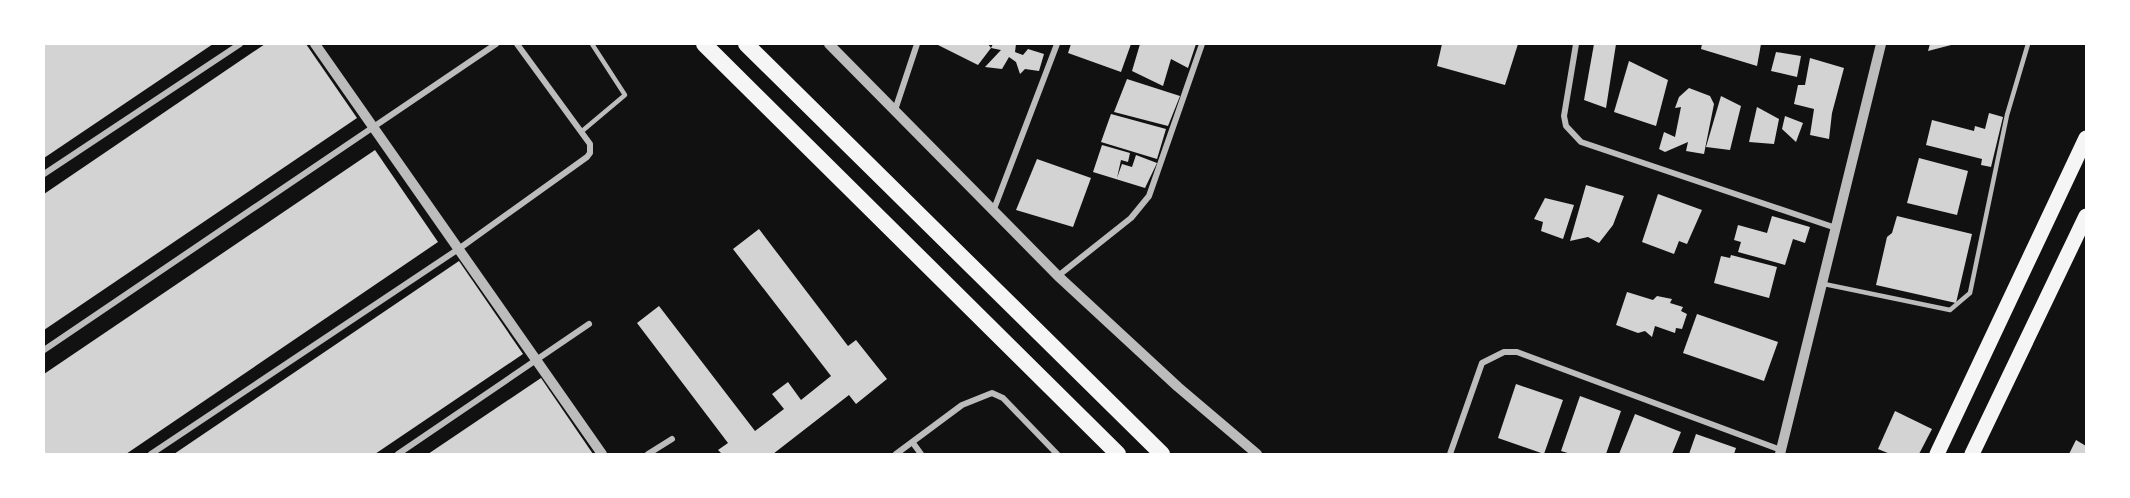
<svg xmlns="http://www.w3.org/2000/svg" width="2130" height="498" font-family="'IBM Plex Sans',sans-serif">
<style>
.building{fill:#d3d3d3}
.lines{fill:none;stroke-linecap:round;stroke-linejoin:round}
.service{stroke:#bcbcbc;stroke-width:4.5}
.minor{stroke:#bcbcbc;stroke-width:6}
.tertiary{stroke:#bcbcbc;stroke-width:10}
.primary{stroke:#f5f5f5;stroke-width:15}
.trunk{stroke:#f5f5f5;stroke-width:16}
</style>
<rect width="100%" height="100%" fill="#111"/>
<g class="building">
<polygon points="44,44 213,44 44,158"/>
<polygon points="265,44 306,44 357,118 44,330 44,194"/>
<polygon points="936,44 988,44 991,48 993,44 1016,44 1015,52 1023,55 1028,49 1044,54 1039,71 1025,69 1020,74 1016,62 1009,57 1002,69 985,67 1001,50 991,48 978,65"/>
<polygon points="1071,44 1131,44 1121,72 1068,53"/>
<polygon points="1140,44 1196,44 1188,68 1171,59 1163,86 1132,71"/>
<polygon points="1442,44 1518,44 1505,85 1437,66"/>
<polygon points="1594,44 1616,44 1606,108 1584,100"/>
<polygon points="1702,44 1761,44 1757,66 1701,49"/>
<polygon points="1930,44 1955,44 1928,51"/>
<polygon points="1776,52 1801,56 1797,77 1771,71"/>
<polygon points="1810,58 1844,68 1832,113 1829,139 1810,135 1814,109 1794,104 1798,85 1805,85"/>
<polygon points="1629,61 1668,80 1656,126 1614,112"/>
<polygon points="1127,79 1180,96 1168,126 1114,112"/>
<polygon points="1689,88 1710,96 1714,104 1704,154 1686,151 1688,142 1665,152 1659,149 1664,132 1675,137 1681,107 1675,108 1679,97"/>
<polygon points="1721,96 1741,106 1730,150 1706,147"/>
<polygon points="1757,107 1779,119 1774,144 1749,142"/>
<polygon points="1989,113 2003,117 1991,167 1981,165 1982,159 1926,145 1932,120 1974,131 1975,126 1985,129"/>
<polygon points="1111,114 1166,129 1157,159 1101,142"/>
<polygon points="1785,116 1803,123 1796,142 1782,129"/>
<polygon points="1102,145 1130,153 1128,162 1121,160 1117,178 1122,164 1132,167 1136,155 1157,163 1145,188 1093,172"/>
<polygon points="375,150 438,242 126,454 44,454 44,374"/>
<polygon points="1919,158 1968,171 1957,215 1907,203"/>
<polygon points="1037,159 1091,178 1073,227 1016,210"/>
<polygon points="1586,185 1624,196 1613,225 1599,243 1588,237 1570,241"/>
<polygon points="1658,194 1702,210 1687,244 1679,241 1674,254 1642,242"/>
<polygon points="1545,198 1574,205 1563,239 1541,231 1543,222 1534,219"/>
<polygon points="1772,216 1810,227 1805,243 1793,239 1785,265 1738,252 1741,242 1734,240 1738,225 1767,233"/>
<polygon points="1897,216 1972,234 1956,303 1876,285 1887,237 1892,233"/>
<polygon points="759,229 848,346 856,340 887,379 856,404 849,395 773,454 722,454 718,450 728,443 637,323 659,306 755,431 784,409 772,394 788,382 801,400 831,376 733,249"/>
<polygon points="1731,255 1777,267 1769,298 1714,283 1721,256 1730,258"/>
<polygon points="459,261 523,354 375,454 174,454"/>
<polygon points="1627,292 1653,300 1657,296 1672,299 1670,303 1683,307 1681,311 1687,314 1682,329 1676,328 1675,333 1655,326 1652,337 1645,331 1638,333 1616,325"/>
<polygon points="1697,314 1778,342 1764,381 1683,353"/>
<polygon points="541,378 593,454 428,454"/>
<polygon points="1516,384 1563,400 1544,454 1498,438"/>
<polygon points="1580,396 1621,411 1606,454 1571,454 1561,451"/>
<polygon points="1895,411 1932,429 1919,454 1890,454 1878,449"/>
<polygon points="1635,414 1681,432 1672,454 1619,454"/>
<polygon points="1696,434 1736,448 1734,454 1689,454"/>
<polygon points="2076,440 2086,446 2086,454 2069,454"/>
</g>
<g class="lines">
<g class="service">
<polyline points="581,132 625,95 592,44"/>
<polyline points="1824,284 1950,310 1970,293 2007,115 2028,44"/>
</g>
<g class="minor">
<polyline points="1576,44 1564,116 1566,126 1581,142 1836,228"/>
<polyline points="895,110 917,44"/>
<polyline points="44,174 240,44"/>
<polyline points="994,209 1057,44"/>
<polyline points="1058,276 1131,218 1149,196 1202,44"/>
<polyline points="44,350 496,44"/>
<polyline points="913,443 921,454"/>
<polyline points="151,454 460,248 587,157 590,153 590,144 517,44"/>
<polyline points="398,454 589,324"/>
<polyline points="648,454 672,439"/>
<polyline points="896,454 962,405 992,393 1003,398 1057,454"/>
<polyline points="1450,454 1482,363 1504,352 1517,352 1781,450"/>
</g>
<g class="tertiary">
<polyline points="315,44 602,454"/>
<polyline points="829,44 1058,276 1178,387 1257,454"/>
<polyline points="1780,454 1881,44"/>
</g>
<g class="primary">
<polyline points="1937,454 2086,138"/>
<polyline points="1972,454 2086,216"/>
</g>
<g class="trunk">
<polyline points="704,44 1118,454"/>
<polyline points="746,44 1162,454"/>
</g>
</g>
<rect width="2130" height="498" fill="none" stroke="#ffffff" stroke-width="90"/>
</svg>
